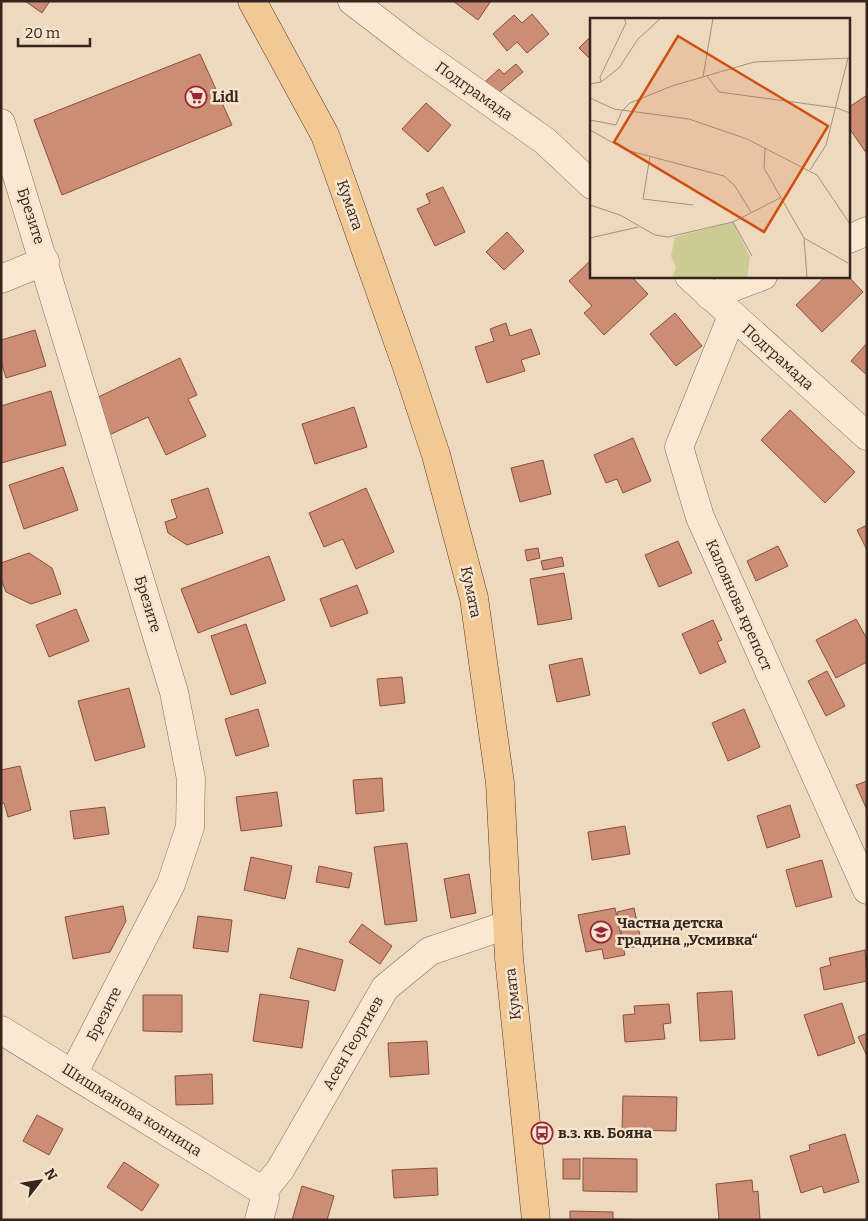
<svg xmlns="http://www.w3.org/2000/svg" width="868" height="1221" font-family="Bitter,serif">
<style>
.building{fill:#cd8d74;stroke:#86503d}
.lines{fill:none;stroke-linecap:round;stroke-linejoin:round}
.minor-casing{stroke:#866a57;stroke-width:29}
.major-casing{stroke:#54392c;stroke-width:29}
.minor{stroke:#f9e8d2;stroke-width:28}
.major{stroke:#f2c995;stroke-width:28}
.labels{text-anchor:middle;stroke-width:5;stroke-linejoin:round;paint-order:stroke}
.street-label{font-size:15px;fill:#36251c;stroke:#f5e5ce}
.poi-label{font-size:15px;font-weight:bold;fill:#36251c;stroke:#f5e5ce;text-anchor:start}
.inset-road{fill:none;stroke:#a4917e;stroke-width:1}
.view{fill:#cd510e;fill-opacity:0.15;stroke:#cd510e;stroke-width:2.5}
.inset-edge{fill:none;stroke:#36251c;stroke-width:2.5}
</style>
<rect width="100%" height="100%" fill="#eed9bf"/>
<g class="building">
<polygon points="25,1 50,1 42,13"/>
<polygon points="453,1 491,1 478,20"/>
<polygon points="532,14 549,34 527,53 517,42 507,51 493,34 514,15 522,23"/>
<polygon points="592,35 592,61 579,48"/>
<polygon points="200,54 232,125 62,195 34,120"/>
<polygon points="516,64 523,72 496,95 485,82 499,69 504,74"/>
<polygon points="867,95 867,154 849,128 849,107"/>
<polygon points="426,103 451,125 428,152 402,129"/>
<polygon points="443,187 465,232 435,246 417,209 430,203 426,194"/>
<polygon points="507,232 524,251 504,270 486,252"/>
<polygon points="592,259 592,276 618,276 621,279 624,276 631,276 648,294 604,335 584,313 592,306 569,281"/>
<polygon points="826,276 848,276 863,292 822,332 796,305"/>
<polygon points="675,313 702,346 676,366 650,334"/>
<polygon points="506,323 510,336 531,329 540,354 521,360 525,371 487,383 475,347 494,341 490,329"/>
<polygon points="35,330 46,366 6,378 1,361 1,340"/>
<polygon points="867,343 867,375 851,361"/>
<polygon points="180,358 197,395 188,399 206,436 166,455 148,417 107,436 90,401"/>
<polygon points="51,391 66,445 1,463 1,406"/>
<polygon points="354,407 367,447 315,464 302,424"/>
<polygon points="790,410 855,472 825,503 761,440"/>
<polygon points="633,438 651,481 623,493 617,479 606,483 594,455"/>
<polygon points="543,460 551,494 520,502 511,468"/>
<polygon points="63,467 78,510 24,529 9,485"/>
<polygon points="208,488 223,533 187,545 168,533 165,522 177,518 171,500"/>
<polygon points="366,488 394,552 356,569 343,539 324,547 309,513"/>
<polygon points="867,525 867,550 857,530"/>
<polygon points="678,541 692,573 659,587 645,555"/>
<polygon points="778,546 788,566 756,581 747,561"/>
<polygon points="538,548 540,558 527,561 525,550"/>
<polygon points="29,553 52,568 61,594 31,604 6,592 1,579 1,563"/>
<polygon points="269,556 285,600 198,633 181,589"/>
<polygon points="562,557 564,566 543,570 541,561"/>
<polygon points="564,573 572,619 538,625 530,579"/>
<polygon points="357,585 368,613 331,627 320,599"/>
<polygon points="76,609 89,641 49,657 36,625"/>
<polygon points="856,619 867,639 867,662 836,678 816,640"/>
<polygon points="713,620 722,640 717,642 726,662 700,674 682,634"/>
<polygon points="246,624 266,683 231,695 211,636"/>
<polygon points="582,658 590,695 557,702 549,665"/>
<polygon points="827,671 845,706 826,716 808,681"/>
<polygon points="402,677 405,703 380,706 377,679"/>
<polygon points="129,688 145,747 95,761 78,701"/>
<polygon points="258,709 269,746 236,756 225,719"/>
<polygon points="744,709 760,747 728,761 712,723"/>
<polygon points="20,766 31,810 8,817 4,803 1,804 1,770"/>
<polygon points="382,778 384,811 356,814 353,780"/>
<polygon points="867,781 867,810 856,785"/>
<polygon points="277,792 282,826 241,831 236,797"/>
<polygon points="790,805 800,837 767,848 757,816"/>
<polygon points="105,807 109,834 74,839 70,811"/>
<polygon points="625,826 630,854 592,860 588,832"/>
<polygon points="407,843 417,921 385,925 374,847"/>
<polygon points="251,857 292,866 285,899 244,890"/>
<polygon points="822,860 832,897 796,907 786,870"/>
<polygon points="319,866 352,873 349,888 316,882"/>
<polygon points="469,874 476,913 451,918 444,879"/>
<polygon points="123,906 126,921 110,952 73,959 65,917"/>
<polygon points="615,908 625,955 604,959 602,949 586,952 578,915"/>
<polygon points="634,908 642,945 625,949 617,912"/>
<polygon points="198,916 232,920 228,952 193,948"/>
<polygon points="362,924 392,946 380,964 349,942"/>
<polygon points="298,948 343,960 335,991 290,978"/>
<polygon points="865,950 867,981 824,990 820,968 831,965 829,958"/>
<polygon points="732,991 735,1039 700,1041 697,993"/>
<polygon points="260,994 309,1001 302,1048 253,1041"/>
<polygon points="143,995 182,995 182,1032 143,1031"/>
<polygon points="842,1003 855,1043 818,1056 804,1015"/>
<polygon points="669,1004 671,1023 663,1024 665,1039 625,1042 623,1015 635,1014 634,1006"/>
<polygon points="867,1033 867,1056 858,1037"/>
<polygon points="427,1041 429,1074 390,1077 388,1043"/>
<polygon points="212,1074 213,1104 176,1105 175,1076"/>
<polygon points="623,1096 677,1097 676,1131 622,1130"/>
<polygon points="37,1115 63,1129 49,1155 23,1141"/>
<polygon points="845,1134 859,1182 824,1193 822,1186 801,1193 790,1156 810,1150 809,1145"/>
<polygon points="583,1158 637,1159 637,1192 583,1191"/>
<rect x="563" y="1159" width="17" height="20"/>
<polygon points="124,1162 159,1185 142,1211 107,1187"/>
<polygon points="437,1168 438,1195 394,1198 392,1170"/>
<polygon points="752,1180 753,1192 758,1191 760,1220 719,1220 716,1184"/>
<polygon points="302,1186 334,1196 327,1220 292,1220"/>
<polygon points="570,1211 613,1212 613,1219 654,1220 570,1220"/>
</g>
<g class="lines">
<g class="minor-casing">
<g id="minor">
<polyline points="352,1 412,47 545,141 592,185"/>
<polyline points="1,123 174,692 191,779 190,827 171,884 73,1074"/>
<polyline points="849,239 867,231"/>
<polyline points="689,276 867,436"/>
<polyline points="1,279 45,261"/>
<polyline points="710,296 763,276"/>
<polyline points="732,316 679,447 700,517 867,890"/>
<polyline points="1,1030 263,1191"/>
<polyline points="259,1220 265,1198 263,1191 280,1170 385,988 430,951 507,925"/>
</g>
</g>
<g class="major-casing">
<polyline id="major" points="252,1 325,135 407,367 436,455 474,598 500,783 509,958 536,1220"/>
</g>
<use href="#minor" class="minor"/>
<use href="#major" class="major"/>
</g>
<defs>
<g id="supermarket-ring" transform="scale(1.125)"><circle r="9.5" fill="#f5e5ce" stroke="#962737" stroke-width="1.5"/><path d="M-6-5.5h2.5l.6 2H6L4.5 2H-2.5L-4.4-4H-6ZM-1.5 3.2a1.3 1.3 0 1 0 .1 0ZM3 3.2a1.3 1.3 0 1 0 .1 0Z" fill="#962737"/></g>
<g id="school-ring" transform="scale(1.125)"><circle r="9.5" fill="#f5e5ce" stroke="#962737" stroke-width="1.5"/><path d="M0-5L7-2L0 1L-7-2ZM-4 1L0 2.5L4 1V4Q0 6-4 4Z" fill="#962737"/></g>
<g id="bus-ring" transform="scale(1.125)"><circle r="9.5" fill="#f5e5ce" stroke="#962737" stroke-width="1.5"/><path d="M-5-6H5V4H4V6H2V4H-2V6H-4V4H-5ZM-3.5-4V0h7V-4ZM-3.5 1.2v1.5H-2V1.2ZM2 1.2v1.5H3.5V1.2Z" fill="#962737"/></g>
</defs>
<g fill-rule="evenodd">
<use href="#supermarket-ring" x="196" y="97"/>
<use href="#school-ring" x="601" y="932"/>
<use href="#bus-ring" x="542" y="1133"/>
</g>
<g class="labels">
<g class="street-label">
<text transform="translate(474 91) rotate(35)" y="5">Подграмада</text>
<text transform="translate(350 205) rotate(71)" y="5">Кумата</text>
<text transform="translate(31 216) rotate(72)" y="5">Брезите</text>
<text transform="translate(778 357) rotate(42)" y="5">Подграмада</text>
<text transform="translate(471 592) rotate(78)" y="5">Кумата</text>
<text transform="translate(148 604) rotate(73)" y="5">Брезите</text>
<text transform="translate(739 605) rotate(66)" y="5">Калоянова крепост</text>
<text transform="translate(513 994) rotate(-96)" y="5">Кумата</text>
<text transform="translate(104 1014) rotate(-63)" y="5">Брезите</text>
<text transform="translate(353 1043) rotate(-60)" y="5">Асен Георгиев</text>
<text transform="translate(132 1110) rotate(32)" y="5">Шишманова конница</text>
</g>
<g class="poi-label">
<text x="212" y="102">Lidl</text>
<text x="617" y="928">Частна детска<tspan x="617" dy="17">градина „Усмивка“</tspan></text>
<text x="558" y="1138">в.з. кв. Бояна</text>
</g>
</g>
<g transform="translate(590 18)">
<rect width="260" height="260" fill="#eed9bf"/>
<path d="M 143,204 L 160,239 L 157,260 L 82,260 L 86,249 L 81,238 L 85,219 Z" fill="#cccb93"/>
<path class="inset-road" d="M 117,58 L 129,74 L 247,90 L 260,95M 113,59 L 123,0M 11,64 L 10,59 L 36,5 L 34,0M 0,66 L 11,64 L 29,50 L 48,21 L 71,0M 0,80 L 24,91 L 99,101 L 157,121 L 227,157 L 260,206M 32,93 L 40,85 L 82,68 L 164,44 L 260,40M 0,102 L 26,107 L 32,93M 0,112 L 36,132 L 134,158 L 145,168 L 161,194M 175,130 L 174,150 L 214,220 L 217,260M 60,138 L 53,181 L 103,187M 220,152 L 236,127 L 258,40M 0,187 L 30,197 L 65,217 L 78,219 L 143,204 L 190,180M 143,204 L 162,238M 260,206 L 260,249M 0,220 L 48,209M 214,220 L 258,245"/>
<path class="view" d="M 88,18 L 238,108 L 174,214 L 24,124 Z"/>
<rect width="260" height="260" class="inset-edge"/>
</g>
<rect width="868" height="1221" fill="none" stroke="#36251c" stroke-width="5"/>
<g transform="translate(40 1181) rotate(59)" stroke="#f5e5ce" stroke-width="4" paint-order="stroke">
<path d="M0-4L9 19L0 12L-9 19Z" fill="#36251c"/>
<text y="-8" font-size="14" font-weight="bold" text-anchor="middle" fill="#36251c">N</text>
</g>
<path d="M18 38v8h72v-8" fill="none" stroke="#36251c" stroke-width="2.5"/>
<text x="25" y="38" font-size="15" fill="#36251c" stroke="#f5e5ce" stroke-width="4" paint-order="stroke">20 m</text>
</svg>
